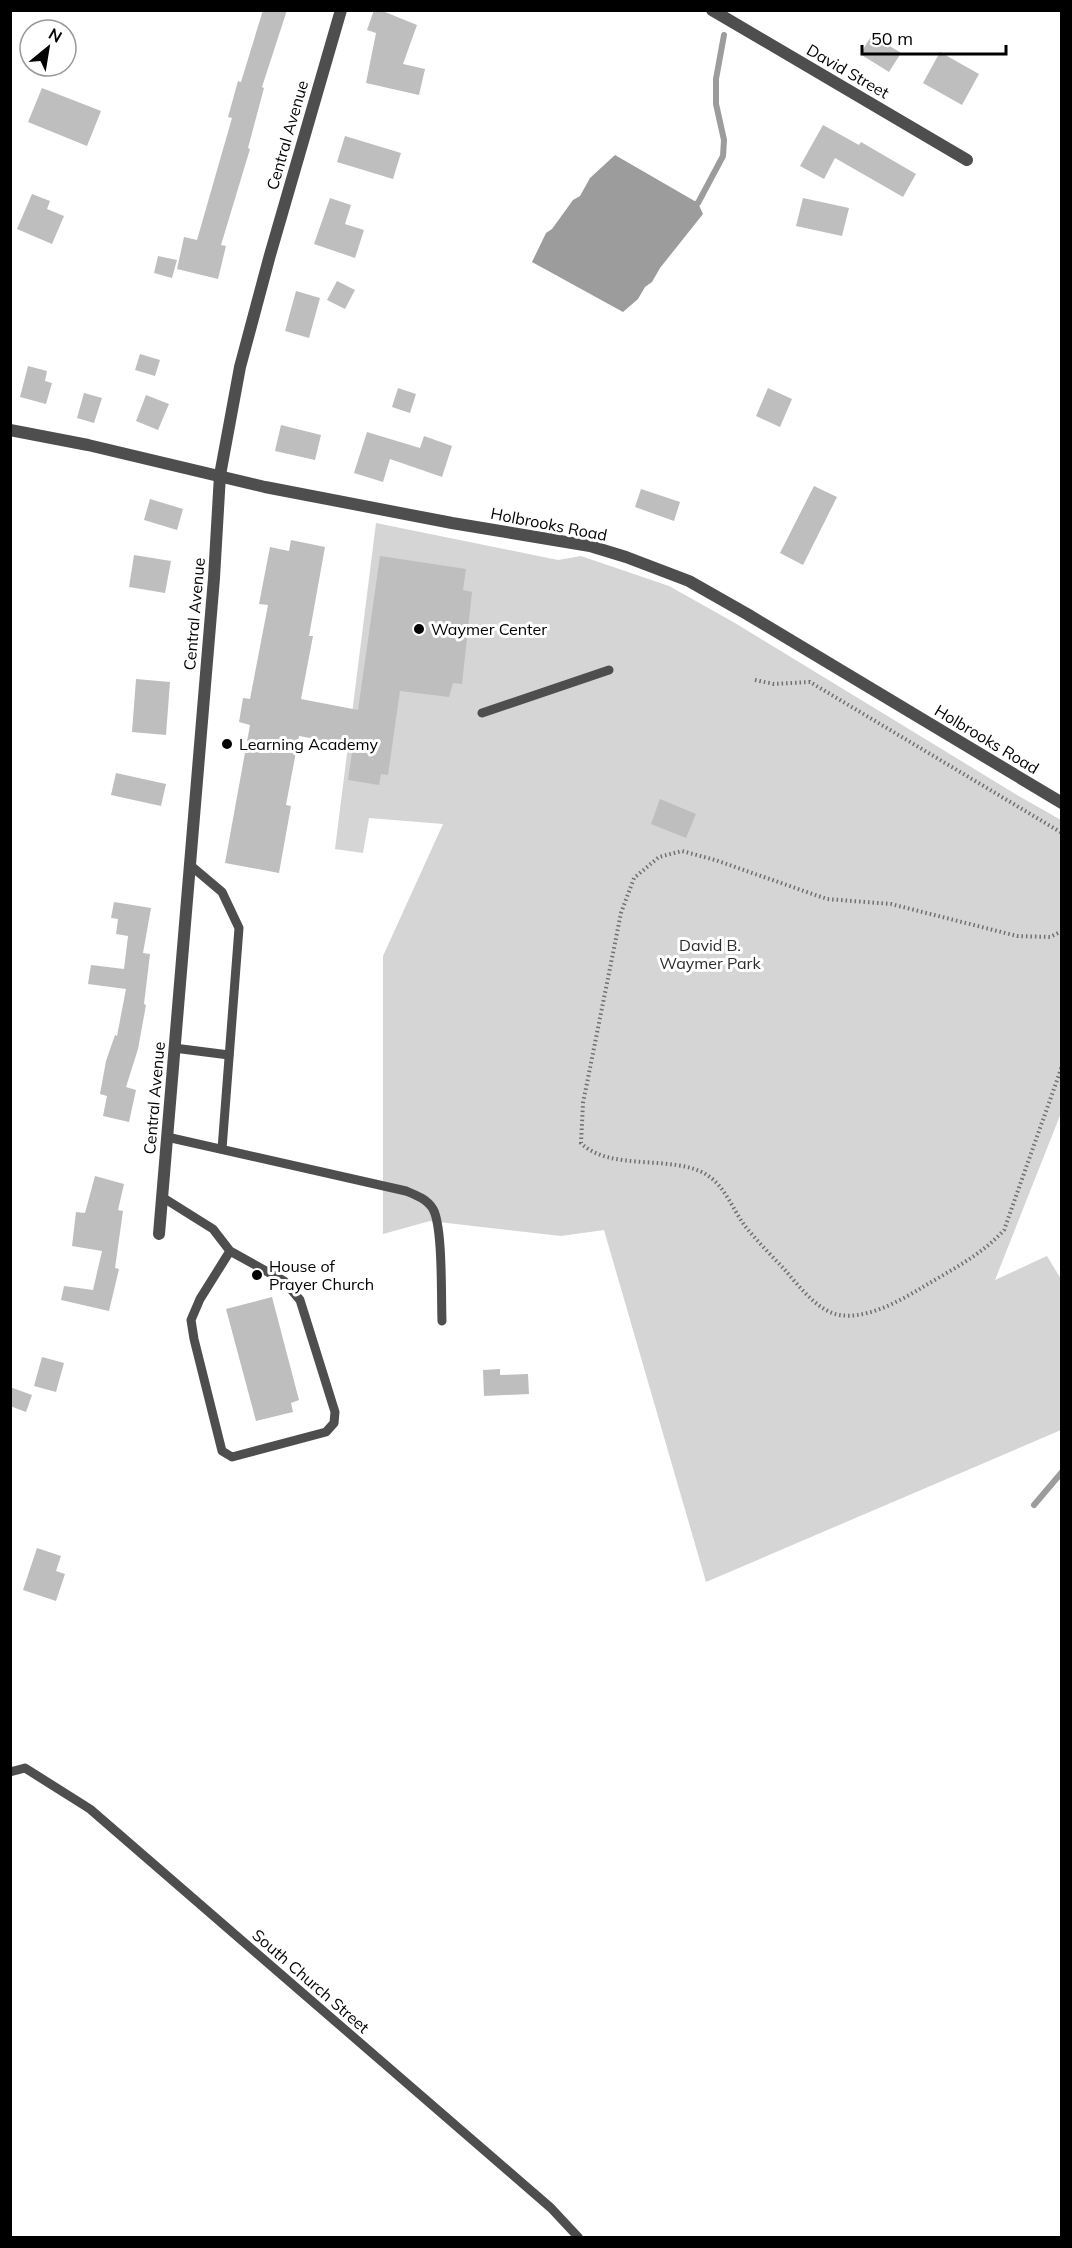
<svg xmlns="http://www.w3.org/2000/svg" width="1072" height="2248" font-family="Mulish,sans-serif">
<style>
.green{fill:#d5d5d5}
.water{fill:#9c9c9c}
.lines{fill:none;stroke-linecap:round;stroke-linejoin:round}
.stream{stroke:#9c9c9c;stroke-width:6}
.building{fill:#bebebe}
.path{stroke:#707070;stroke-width:4;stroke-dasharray:1.5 3;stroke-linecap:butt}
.service{stroke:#4e4e4e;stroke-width:9}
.minor{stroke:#4e4e4e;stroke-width:12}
.tertiary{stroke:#4e4e4e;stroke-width:12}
.poi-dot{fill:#000;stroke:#fff;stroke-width:2}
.labels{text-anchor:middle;stroke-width:6;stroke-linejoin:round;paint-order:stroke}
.street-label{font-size:16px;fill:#000;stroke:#fff}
.poi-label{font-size:16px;fill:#000;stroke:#fff;text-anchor:start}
.park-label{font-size:16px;fill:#2c2c2c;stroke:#fff}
</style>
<rect width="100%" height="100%" fill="#fff"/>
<polygon class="green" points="376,523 558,560 581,556 669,586 735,623 1017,795 1061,820 1061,1113 995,1280 1047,1256 1061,1279 1061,1430 706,1582 604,1230 561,1236 430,1221 383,1234 383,956 443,824 369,818 363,853 335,849"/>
<polygon class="water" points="615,155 698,203 703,214 660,268 652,282 645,287 638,299 623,312 532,262 546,233 552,229 573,200 580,196 590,178"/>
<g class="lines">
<g class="stream">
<polyline points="692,205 698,203 723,156 724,140 716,104 716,79 724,35"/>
<polyline points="1034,1505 1062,1472"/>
</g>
</g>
<g class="building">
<polygon points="263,10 287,10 262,87 264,88 248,148 250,149 221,245 226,246 218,279 177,269 184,237 197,240 232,118 228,117 238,81 241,82"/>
<polygon points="374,10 380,10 417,25 403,64 425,69 419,95 366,83 376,33 367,30"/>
<polygon points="872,35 901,53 889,72 860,54"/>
<polygon points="940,52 979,74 962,105 923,83"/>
<polygon points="42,88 101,111 87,146 28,122"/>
<polygon points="823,125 859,145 861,142 916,174 903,197 835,158 824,179 800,166"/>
<polygon points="345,136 401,153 393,179 337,162"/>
<polygon points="32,194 50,201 47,209 64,216 52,244 17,229"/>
<polygon points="330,198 351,205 345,224 364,230 355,258 314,244"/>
<polygon points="803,198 849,208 842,236 796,226"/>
<polygon points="158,256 177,260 172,278 154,273"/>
<polygon points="337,281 355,290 345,309 327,300"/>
<polygon points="296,291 320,298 309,338 285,331"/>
<polygon points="140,354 160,360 155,376 135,370"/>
<polygon points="28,366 47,371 45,381 52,383 46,404 20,397"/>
<polygon points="398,388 416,394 410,413 392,407"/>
<polygon points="768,388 792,399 780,427 756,416"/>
<polygon points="84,393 102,398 94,423 77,418"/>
<polygon points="146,395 169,404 158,430 136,421"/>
<polygon points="281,425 321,435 315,460 275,451"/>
<polygon points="367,432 420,448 424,436 452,446 442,477 390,459 383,482 354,473"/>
<polygon points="814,486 837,497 803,565 780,553"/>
<polygon points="641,489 680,502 674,521 635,507"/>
<polygon points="150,499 183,509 177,530 144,520"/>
<polygon points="291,540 325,547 309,636 313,636 301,699 358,710 380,556 466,569 463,590 472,592 462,684 453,683 449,697 400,691 388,775 381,774 379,785 348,780 353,746 299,736 286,805 291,806 279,873 225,863 250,725 239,722 243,698 250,699 268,605 259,604 270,547 289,551"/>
<polygon points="134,555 171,561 165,593 129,587"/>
<polygon points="136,679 170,682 166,735 132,732"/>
<polygon points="116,773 166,784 161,806 111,795"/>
<polygon points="660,799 696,814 686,838 651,824"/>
<polygon points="114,902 151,908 143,953 150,954 144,1004 146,1005 138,1049 126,1087 136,1090 129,1122 103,1116 107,1096 100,1094 106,1061 115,1035 117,1036 126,989 88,984 91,965 124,969 128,936 116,934 118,919 111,918"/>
<polygon points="95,1176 124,1184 118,1210 123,1211 115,1268 119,1269 109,1311 61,1300 64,1286 93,1290 102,1251 72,1246 76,1212 85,1213"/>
<polygon points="272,1297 299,1400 291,1403 293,1412 256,1421 226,1309"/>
<polygon points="42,1357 64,1363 56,1392 34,1386"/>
<polygon points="500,1369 500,1375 528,1374 529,1394 484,1396 483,1370"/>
<polygon points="10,1387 32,1395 26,1412 10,1406"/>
<polygon points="37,1548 61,1556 56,1571 65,1574 56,1601 23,1590"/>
</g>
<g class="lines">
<g class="path">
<polyline points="755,680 774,684 810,682 1062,833"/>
<path d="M 1062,931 L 1050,937 L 1017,936 L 891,904 L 827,899 L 715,860 L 682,851 L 659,857 L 634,878 L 621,913 L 583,1103 L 581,1143 C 609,1172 675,1154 707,1175 C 725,1186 733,1210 745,1226 C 757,1241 772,1256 785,1270 C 798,1285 813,1305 832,1313 C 859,1323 896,1303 918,1290 C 947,1272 981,1256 1004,1230 L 1062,1066"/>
</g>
<g class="service">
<polyline points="482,713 609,670"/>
<polyline points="190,865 222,892 239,928 222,1149"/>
<polyline points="174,1048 229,1055"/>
<path d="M 167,1137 L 406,1191 C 416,1195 427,1199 433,1209 C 443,1227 441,1297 442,1321"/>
<polyline points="162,1197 213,1229 230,1251 284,1281 300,1300 335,1412 334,1423 326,1432 232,1457 222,1451 194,1339 191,1320 200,1299 230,1251"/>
<polyline points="10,1772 25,1768 90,1809 551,2208 579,2238"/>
</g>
<g class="minor">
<polyline points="712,10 967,160"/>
<polyline points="159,1234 214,578 220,475 240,367 270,255 341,10"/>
</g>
<polyline class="tertiary" points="10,430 88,445 265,487 452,523 590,546 626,557 689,581 747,614 1062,803"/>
</g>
<g class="poi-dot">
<circle cx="419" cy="629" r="6"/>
<circle cx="227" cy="744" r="6"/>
<circle cx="257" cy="1275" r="6"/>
</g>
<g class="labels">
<g class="street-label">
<text transform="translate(848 71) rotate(30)" y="6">David Street</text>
<text transform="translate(287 135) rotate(-74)" y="6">Central Avenue</text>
<text transform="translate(549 524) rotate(11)" y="6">Holbrooks Road</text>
<text transform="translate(194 614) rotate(-85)" y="6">Central Avenue</text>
<text transform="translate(987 739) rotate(31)" y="6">Holbrooks Road</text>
<text transform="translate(154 1098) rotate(-85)" y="6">Central Avenue</text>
<text transform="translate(311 1981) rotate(41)" y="6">South Church Street</text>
</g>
<g class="poi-label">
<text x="431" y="635">Waymer Center</text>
<text x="239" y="750">Learning Academy</text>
<text x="269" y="1272">House of<tspan x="269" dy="18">Prayer Church</tspan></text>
</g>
<g class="park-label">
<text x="710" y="951">David B.<tspan x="710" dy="18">Waymer Park</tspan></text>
</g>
</g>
<rect width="1072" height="2248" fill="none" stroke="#000000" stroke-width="24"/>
<g transform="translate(48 48) rotate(30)"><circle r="28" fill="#ffffff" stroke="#999999" stroke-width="1.5"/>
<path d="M0-4.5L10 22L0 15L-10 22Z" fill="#000000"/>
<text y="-9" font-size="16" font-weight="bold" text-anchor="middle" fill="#000000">N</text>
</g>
<path d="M862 45v9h144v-9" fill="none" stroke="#000000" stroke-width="3"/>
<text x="871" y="45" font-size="18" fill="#000000" stroke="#ffffff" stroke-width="4.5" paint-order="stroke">50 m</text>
</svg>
